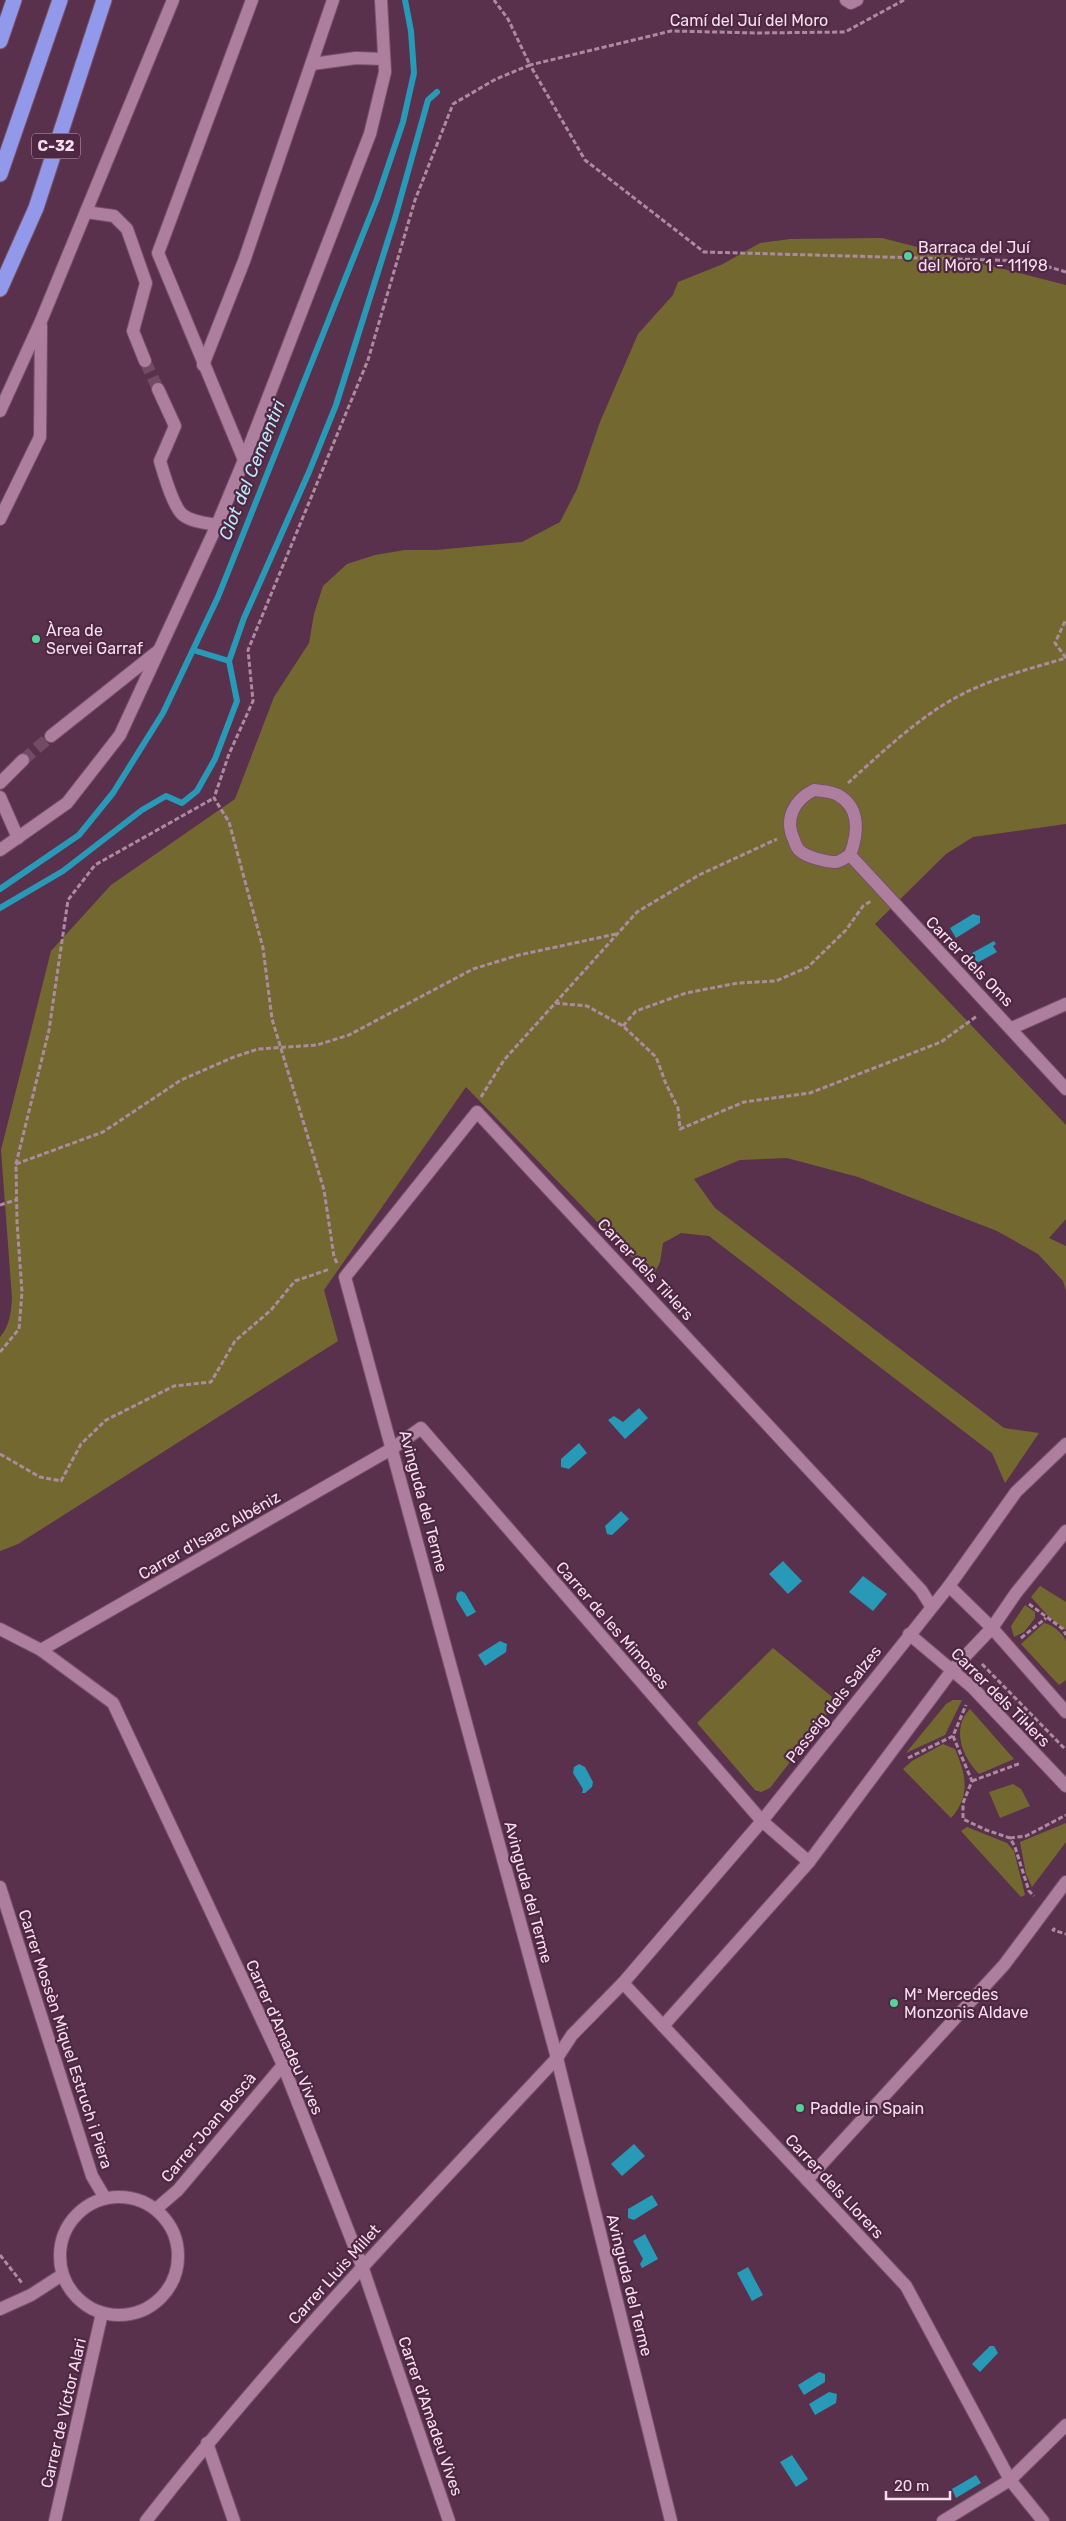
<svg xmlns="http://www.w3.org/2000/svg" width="1066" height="2521" font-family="Rubik,sans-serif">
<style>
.green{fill:#736930}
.water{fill:#2899b6}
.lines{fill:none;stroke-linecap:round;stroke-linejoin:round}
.stream{stroke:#2899b6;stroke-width:6}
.minor-tunnel{stroke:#724b65;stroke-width:12;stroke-dasharray:12 6;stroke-linecap:butt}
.minor-casing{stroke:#76526b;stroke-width:14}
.highway-casing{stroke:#76526b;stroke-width:17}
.path{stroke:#ac8ba0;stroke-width:3;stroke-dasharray:5 2.5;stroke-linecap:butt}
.minor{stroke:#ad7e9d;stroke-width:12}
.highway{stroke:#9399ea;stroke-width:15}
.poi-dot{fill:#52d397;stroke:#4e2742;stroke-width:2}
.labels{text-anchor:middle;stroke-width:4.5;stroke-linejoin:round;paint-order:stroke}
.shield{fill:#4e2742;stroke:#c4a6ba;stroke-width:1}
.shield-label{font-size:15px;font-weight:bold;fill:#f7dded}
.street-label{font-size:16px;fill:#f7dded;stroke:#4e2742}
.poi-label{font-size:16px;fill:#f7dded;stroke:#4e2742;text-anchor:start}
.water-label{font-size:18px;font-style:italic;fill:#baeafa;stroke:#4e2742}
</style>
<rect width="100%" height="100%" fill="#5a314d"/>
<g class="green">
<path d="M 882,238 L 1066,285 L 1066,824 L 973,837 L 946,854 L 875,924 L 1066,1125 L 1066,1219 L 1049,1238 L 1066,1246 L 1066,1291 L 1063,1281 L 1038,1254 L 997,1231 L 858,1177 L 787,1158 L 740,1160 L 694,1179 L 715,1208 L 1004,1428 L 1039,1433 L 1005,1483 L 992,1453 L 709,1236 L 681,1233 L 663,1243 L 660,1262 L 652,1278 L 466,1087 L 324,1290 L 338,1341 L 18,1544 L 0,1551 L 0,1337 C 10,1326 11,1312 12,1298 L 1,1150 L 51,951 L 111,885 L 235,799 L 274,697 L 309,643 L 314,614 L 323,586 L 347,564 L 375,555 L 405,550 L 436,550 L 522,542 L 560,522 L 577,489 L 600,422 L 638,334 L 673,295 L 678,282 L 723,264 L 760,243 L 790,239 Z"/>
<polygon points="1040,1586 1066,1602 1066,1630 1048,1616 1031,1597"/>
<polygon points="1025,1605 1035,1612 1035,1618 1024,1632 1014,1637 1011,1626"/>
<path d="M 1044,1623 C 1053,1625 1062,1633 1066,1641 L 1066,1680 L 1059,1685 L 1021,1644 Z"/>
<polygon points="773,1648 837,1701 770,1788 761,1792 755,1790 697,1723"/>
<polygon points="953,1700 962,1700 945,1735 906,1753 946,1704"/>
<path d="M 970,1709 L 1014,1759 L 979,1774 C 962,1757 951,1728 970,1709 Z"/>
<path d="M 943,1744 L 955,1749 C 966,1775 971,1795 951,1818 L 903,1769 L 912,1761 Z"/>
<polygon points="1013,1784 1021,1789 1030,1806 1000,1818 989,1792"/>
<polygon points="1066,1823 1066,1842 1032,1887 1026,1874 1020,1842"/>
<polygon points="967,1827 1007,1843 1014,1851 1025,1895 1021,1897 961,1831"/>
</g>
<g class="water">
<polygon points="973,914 980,916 980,923 956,938 950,928"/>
<polygon points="994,941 996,944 993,946 997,952 977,963 972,953"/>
<polygon points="639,1408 648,1418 625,1439 608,1420 614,1416 623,1422"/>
<polygon points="579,1443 587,1453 569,1469 561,1467 561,1459"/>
<polygon points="621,1511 629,1519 612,1535 607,1534 605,1526"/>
<polygon points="783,1561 802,1581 788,1594 769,1574"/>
<polygon points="863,1576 887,1594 873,1611 849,1592"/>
<polygon points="461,1591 465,1593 476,1612 467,1617 456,1599 457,1593"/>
<polygon points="500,1641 507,1644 506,1652 485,1666 478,1655"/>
<polygon points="579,1764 585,1767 593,1782 592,1787 585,1793 582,1793 583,1789 573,1773 574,1767"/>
<polygon points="634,2144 645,2156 622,2176 611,2164"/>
<polygon points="652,2195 658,2205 634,2220 628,2218 628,2209"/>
<polygon points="645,2234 658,2259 642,2268 640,2264 643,2259 633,2241"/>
<polygon points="748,2267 763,2295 752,2301 737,2273"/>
<polygon points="990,2346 994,2346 998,2353 980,2372 972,2364"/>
<polygon points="819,2372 825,2374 825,2382 804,2395 798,2385"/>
<polygon points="829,2392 837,2394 836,2403 815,2415 809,2404"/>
<polygon points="792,2455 808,2479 796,2487 780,2462"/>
<polygon points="976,2475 981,2483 956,2498 952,2489"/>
</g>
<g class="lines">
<g class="stream">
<polyline points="193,650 229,661"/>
<polyline points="0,889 79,835 113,793 163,713 218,597 377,199 403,122 414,73 411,31 405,0"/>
<polyline points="0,908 63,871 142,810 166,796 182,803 197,791 215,759 237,701 229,661 244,618 309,472 336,405 395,218 428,100 437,92"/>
</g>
<g class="minor-tunnel">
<polyline points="145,361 158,389"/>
<polyline points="23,760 51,736"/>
</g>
<g class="minor-casing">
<g id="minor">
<polyline points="846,0 851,3 857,0"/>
<polyline points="312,64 356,58 384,59"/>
<polyline points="86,212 114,216 127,229 146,283 133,331 145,361"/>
<polyline points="203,365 244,261 333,0"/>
<path d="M 158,389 L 175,426 L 160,461 C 164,474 173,507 183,515 C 192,522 206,523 217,525"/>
<polyline points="0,411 41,321 173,0"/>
<polyline points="244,460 158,253 252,0"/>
<polyline points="0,519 40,437 41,326"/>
<polyline points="51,736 158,651"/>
<polyline points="0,783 23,760"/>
<path d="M 814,790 C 821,791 831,791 838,795 C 861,808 858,834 850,855 C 846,857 840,862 836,862 C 826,862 806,857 799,850 C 797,848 795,843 794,840 C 784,819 794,800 814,790 Z"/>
<polyline points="0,797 18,838"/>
<polyline points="0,850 67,803 120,735 217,525 244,460 370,134 385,72 381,0"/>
<polyline points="850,855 1066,1089"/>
<polyline points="1012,1028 1066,1004"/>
<polyline points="949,1586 992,1628 1066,1712"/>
<polyline points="0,1629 41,1650 113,1703 283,2065 362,2266 449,2521"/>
<polyline points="909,1634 973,1688 1066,1786"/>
<polyline points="41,1650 393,1448 421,1428 762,1821 809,1862"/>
<polyline points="0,1887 92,2176 105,2198"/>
<polyline points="623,1983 906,2286 1010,2480 1043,2521"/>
<polyline points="663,2026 809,1862 953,1669 992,1628 1016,1593 1066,1531"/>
<polyline points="807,2180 1004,1965 1066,1882"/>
<circle cx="119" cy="2256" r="59"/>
<polyline points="156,2209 178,2190 283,2065"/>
<polyline points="0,2309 31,2295 62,2275"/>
<polyline points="207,2443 234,2521"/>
<polyline points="55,2521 102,2313"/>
<path d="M 146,2521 C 273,2358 416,2209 557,2058 L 572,2035 L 623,1983 L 762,1821 L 949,1586 L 1016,1492 L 1066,1444"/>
<polyline points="671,2521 557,2058 345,1277 477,1112 921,1590 931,1606"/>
<polyline points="943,2521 1010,2480 1066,2425"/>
</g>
</g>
<g class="highway-casing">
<g id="highway">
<polyline points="0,41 14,0"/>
<polyline points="0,174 60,0"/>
<polyline points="0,289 36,208 104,0"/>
</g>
</g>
<g class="path">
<polyline points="904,0 845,32 758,33 671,31 530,65 585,160 704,252 1029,261 1066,272"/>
<polyline points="1066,658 1055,643 1066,619"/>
<path d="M 848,783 C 879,755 918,718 955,698 C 989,679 1029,669 1066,658"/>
<polyline points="555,1003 587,1006 623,1026 656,1057 666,1084 678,1108 680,1129 744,1102 810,1093 941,1042 977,1016"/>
<polyline points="623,1026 636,1011 686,993 738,983 776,981 808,967 846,930 863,906 871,901"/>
<polyline points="481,1097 504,1060 637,912 699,875 777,839"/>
<polyline points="16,1164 103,1132 181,1080 234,1057 258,1049 317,1045 349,1035 473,969 519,955 616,934"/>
<polyline points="0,1205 16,1200"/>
<polyline points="337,1263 334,1257 324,1190 272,1019 263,948 229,822 214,798 229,754 253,701 248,650 368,360 415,200 453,104 496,79 530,65 508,19 494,0"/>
<polyline points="0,1352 19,1329 22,1292 17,1222 16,1164 49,1030 68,900 95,865 214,798"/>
<polyline points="0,1454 40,1477 61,1481 81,1444 106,1420 174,1386 211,1382 235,1341 271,1310 295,1281 330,1269"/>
<polyline points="1029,1604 1063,1629 1066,1635"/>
<polyline points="1021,1638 1046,1618"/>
<polyline points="982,1664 1066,1750"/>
<polyline points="953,1736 972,1781 963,1803 963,1819 986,1830 1010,1838 1015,1847 1029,1891 1034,1896"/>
<polyline points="908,1758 953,1736 966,1705"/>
<polyline points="972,1781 1021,1763"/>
<polyline points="1010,1838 1026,1836 1066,1815"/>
<polyline points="1055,1928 1053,1930 1066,1934"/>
<polyline points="0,2255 22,2283"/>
</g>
<use href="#minor" class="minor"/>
<use href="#highway" class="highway"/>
</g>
<g class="poi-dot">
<circle cx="908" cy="256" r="5"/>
<circle cx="36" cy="639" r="5"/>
<circle cx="894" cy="2003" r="5"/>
<circle cx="800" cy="2108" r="5"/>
</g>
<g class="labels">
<rect class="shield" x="32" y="133.5" width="48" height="25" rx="4"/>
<g class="shield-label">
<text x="56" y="151">C-32</text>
</g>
<g class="street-label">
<text x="749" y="26">Camí del Juí del Moro</text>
<text transform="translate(970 961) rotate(46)" y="6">Carrer dels Oms</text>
<text transform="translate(646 1269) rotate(47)" y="6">Carrer dels Til·lers</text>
<text transform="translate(424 1501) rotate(75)" y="6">Avinguda del Terme</text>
<text transform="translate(209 1535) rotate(-30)" y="6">Carrer d'Isaac Albéniz</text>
<text transform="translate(613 1625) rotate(49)" y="6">Carrer de les Mimoses</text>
<text transform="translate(1001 1697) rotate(45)" y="6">Carrer dels Til·lers</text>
<text transform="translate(833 1704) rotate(-52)" y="6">Passeig dels Salzes</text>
<text transform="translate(529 1892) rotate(75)" y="6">Avinguda del Terme</text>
<text transform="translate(285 2037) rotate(66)" y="6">Carrer d'Amadeu Vives</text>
<text transform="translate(66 2039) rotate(72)" y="6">Carrer Mossèn Miquel Estruch i Piera</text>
<text transform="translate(208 2127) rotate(-50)" y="6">Carrer Joan Boscà</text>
<text transform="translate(835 2186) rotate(47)" y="6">Carrer dels Llorers</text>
<text transform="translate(334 2274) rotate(-48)" y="6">Carrer Lluis Millet</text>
<text transform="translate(630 2285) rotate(76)" y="6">Avinguda del Terme</text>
<text transform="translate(63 2413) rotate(-77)" y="6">Carrer de Víctor Alari</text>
<text transform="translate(431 2416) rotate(71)" y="6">Carrer d'Amadeu Vives</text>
</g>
<g class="poi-label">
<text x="918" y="253">Barraca del Juí<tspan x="918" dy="18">del Moro 1 - 11198</tspan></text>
<text x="46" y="636">Àrea de<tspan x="46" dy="18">Servei Garraf</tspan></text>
<text x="904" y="2000">Mª Mercedes<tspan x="904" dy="18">Monzonis Aldave</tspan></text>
<text x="810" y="2114">Paddle in Spain</text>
</g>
<g class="water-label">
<text transform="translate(252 470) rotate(-68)" y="6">Clot del Cementiri</text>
</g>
</g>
<path d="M886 2491v8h64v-8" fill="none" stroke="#f7dded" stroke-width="2.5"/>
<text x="894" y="2491" font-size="15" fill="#f7dded" stroke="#4e2742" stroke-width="4" paint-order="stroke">20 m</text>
</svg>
